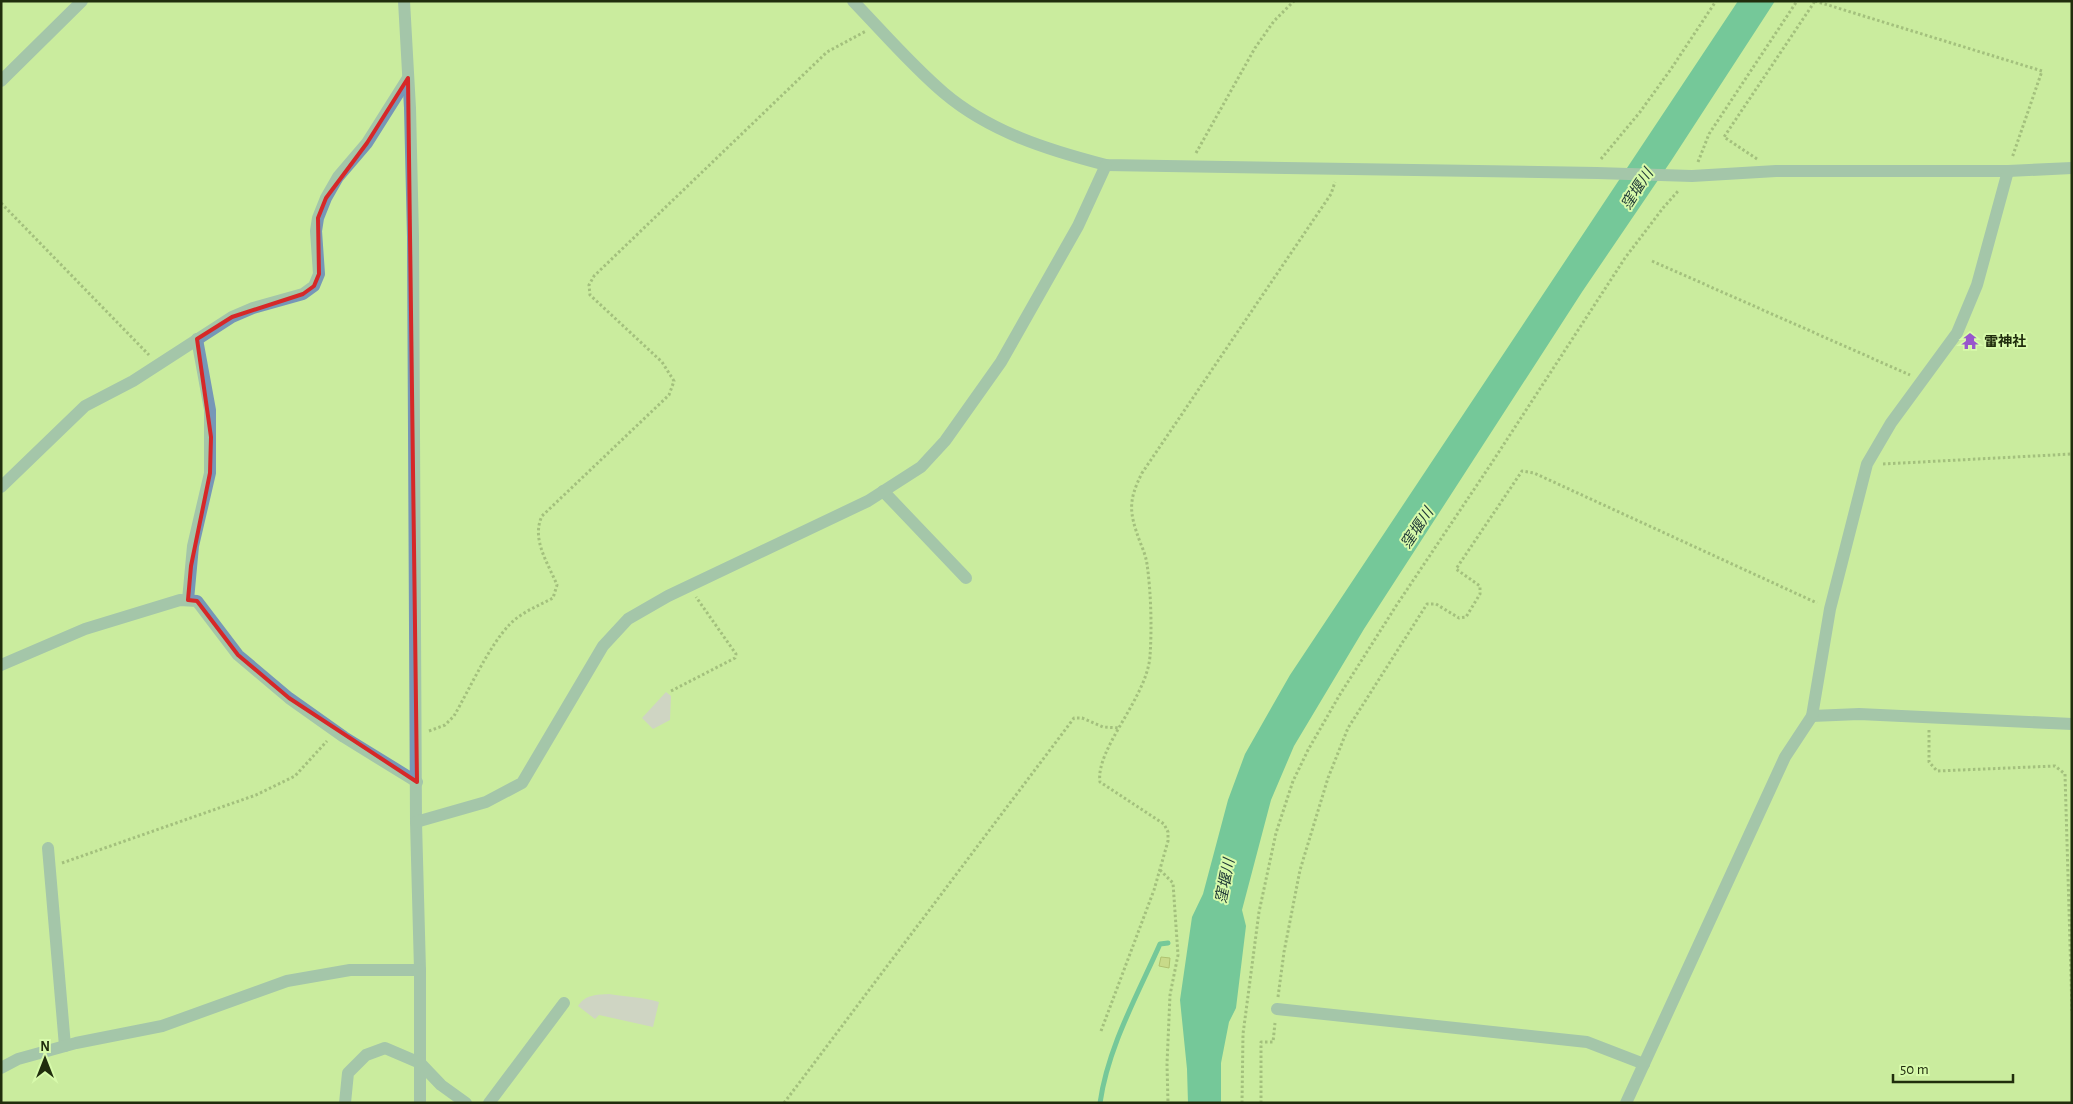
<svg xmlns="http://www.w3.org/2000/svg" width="2073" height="1104" font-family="'Alegreya Sans','Noto Sans JP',sans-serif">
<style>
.green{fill:#d4b8ef}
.water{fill:#0f9b92}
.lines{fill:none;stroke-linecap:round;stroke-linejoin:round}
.stream{stroke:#0f9b92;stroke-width:5}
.building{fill:#c6c470;stroke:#8e8c36}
.path{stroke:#748b54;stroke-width:3;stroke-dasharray:2.5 2.5;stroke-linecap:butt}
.street{stroke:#7697b7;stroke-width:12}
.marked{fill:none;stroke:#d62828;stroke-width:4;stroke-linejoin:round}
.labels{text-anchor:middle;stroke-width:4;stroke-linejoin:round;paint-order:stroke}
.poi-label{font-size:14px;font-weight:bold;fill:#202d0d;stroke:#d7faab;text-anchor:start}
.water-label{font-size:15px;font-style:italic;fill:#203a37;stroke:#d7faab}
</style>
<rect width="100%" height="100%" fill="#caec9e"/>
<g class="green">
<polygon points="666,692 671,696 670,720 653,729 642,718"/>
<path d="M 609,994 C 626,997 642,997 659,1002 L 653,1027 L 599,1015 L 595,1019 L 578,1006 C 586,994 596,995 609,994 Z"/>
</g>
<polygon class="water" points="1738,1 1775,1 1671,161 1582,292 1364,629 1294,746 1271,800 1242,910 1246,926 1236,1008 1229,1022 1221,1063 1221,1103 1188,1103 1187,1069 1180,1000 1192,917 1203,894 1228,800 1245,754 1290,675"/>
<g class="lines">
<path class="stream" d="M 1100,1103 C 1108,1047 1137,996 1160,944 L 1168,943"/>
</g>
<polygon class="building" points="1161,957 1170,958 1169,968 1159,966"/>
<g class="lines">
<g class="path">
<polyline points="1815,1 2042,71 2012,158"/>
<polyline points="1196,153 1255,48 1274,21 1294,1"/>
<polyline points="1601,159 1640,112 1671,69 1716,1"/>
<polyline points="1757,159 1724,137 1815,1"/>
<polyline points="1698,162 1709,134 1797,1"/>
<polyline points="1,203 149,355"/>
<polyline points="1652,261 1910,375"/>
<polyline points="1883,464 2072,454"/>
<polyline points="671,691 735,658 736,654 696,597"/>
<polyline points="1929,730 1929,762 1937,771 2055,766 2065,774 2072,1011"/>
<path d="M 429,731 L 445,725 L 454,716 C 470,688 489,646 510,624 C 522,612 538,606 553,598 L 557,585 C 548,563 531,539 542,516 L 669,395 L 674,381 L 662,362 L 590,295 L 589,285 L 594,276 L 827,52 L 866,31"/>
<polyline points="62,863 256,795 295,776 327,741"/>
<polyline points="1160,870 1173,883 1178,955 1170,995 1167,1064 1168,1103"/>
<polyline points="1278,997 1284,952 1300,870 1328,778 1348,728 1427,604 1436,604 1459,618 1466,617 1480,594 1480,586 1456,569 1522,471 1534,473 1817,603"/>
<path d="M 1101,1031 L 1154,890 L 1168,841 L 1168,832 L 1164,824 L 1100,782 C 1095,749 1147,698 1150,656 C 1152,628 1151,592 1147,564 C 1146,557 1143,549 1140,542 C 1129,512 1128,501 1142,473 L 1331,194 L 1335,182"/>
<polyline points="784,1103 1074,718 1082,718 1103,727 1120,728"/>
<polyline points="1242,1103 1243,1034 1259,912 1276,833 1293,781 1308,750 1339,696 1396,606 1491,464 1625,258 1663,208 1679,190"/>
<polyline points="1261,1103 1261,1042 1273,1042 1275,1023"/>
</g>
<g class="street">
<polyline points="404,1 410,108 413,237 416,822 420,970 420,1103"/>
<path d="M 853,1 C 883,32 911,65 944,93 C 990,132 1048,150 1106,165 L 1597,173 L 1692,176 L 1776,171 L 2008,171 L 2072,168"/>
<polyline points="1,81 82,1"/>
<polyline points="1,487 85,406 133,381 232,317 253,308 303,294 314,286 319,274 316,231 318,218 326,198 338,177 367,143 408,78"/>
<polyline points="883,491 966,578"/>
<polyline points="188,600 193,546 210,473 210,410 197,339"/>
<polyline points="1,665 85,629 180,600 197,601 238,655 289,698 344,737 417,782"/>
<polyline points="1812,716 1859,714 2072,724"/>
<polyline points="416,822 486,802 522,783 603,646 628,619 668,596 868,501 921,467 945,441 1001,362 1078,226 1106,165"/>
<polyline points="48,848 65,1046"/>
<polyline points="1277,1009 1587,1042 1644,1064"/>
<polyline points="1,1068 18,1059 76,1043 162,1026 287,981 350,970 420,970"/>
<polyline points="345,1103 348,1073 366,1055 385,1048 420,1063 441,1085 466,1103"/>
<polyline points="489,1103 564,1003"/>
<polyline points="1626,1103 1785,757 1812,716 1830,609 1867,464 1891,423 1957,333 1977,285 2008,171"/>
</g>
</g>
<path d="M0 0H2073V1104H0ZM 408,78 L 417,782 L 289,698 L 238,655 L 197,601 L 188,600 L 191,566 L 210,473 L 211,437 L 197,339 L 232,317 L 303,294 L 314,286 L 319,274 L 318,218 L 326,198 L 367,143 Z" fill="#caec9e" fill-opacity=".55" fill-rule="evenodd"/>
<path class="marked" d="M 408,78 L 417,782 L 289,698 L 238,655 L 197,601 L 188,600 L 191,566 L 210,473 L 211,437 L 197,339 L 232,317 L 303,294 L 314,286 L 319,274 L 318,218 L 326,198 L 367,143 Z"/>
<defs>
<g id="temple-bare" transform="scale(1.35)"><path d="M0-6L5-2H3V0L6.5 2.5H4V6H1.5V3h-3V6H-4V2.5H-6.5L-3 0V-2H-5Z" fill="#9856cc" stroke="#d7faab" stroke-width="2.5" paint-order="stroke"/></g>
</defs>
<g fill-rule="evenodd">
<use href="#temple-bare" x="1970" y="341"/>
</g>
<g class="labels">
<g class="poi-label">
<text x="1984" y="346">雷神社</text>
</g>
<g class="water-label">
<text transform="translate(1637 189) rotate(-57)" y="5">窪堰川</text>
<text transform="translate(1417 528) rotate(-56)" y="5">窪堰川</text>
<text transform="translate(1225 881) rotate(-79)" y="5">窪堰川</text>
</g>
</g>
<rect width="2073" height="1104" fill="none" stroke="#202d0d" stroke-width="5"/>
<g transform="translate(45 1059)" stroke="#d7faab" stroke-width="4" paint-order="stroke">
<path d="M0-4L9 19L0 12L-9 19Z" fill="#202d0d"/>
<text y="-8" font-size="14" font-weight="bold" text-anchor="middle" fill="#202d0d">N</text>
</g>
<path d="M1893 1074v8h120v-8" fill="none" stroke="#202d0d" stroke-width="2.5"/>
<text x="1900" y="1074" font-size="15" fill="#202d0d" stroke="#d7faab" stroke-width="4" paint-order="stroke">50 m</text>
</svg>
